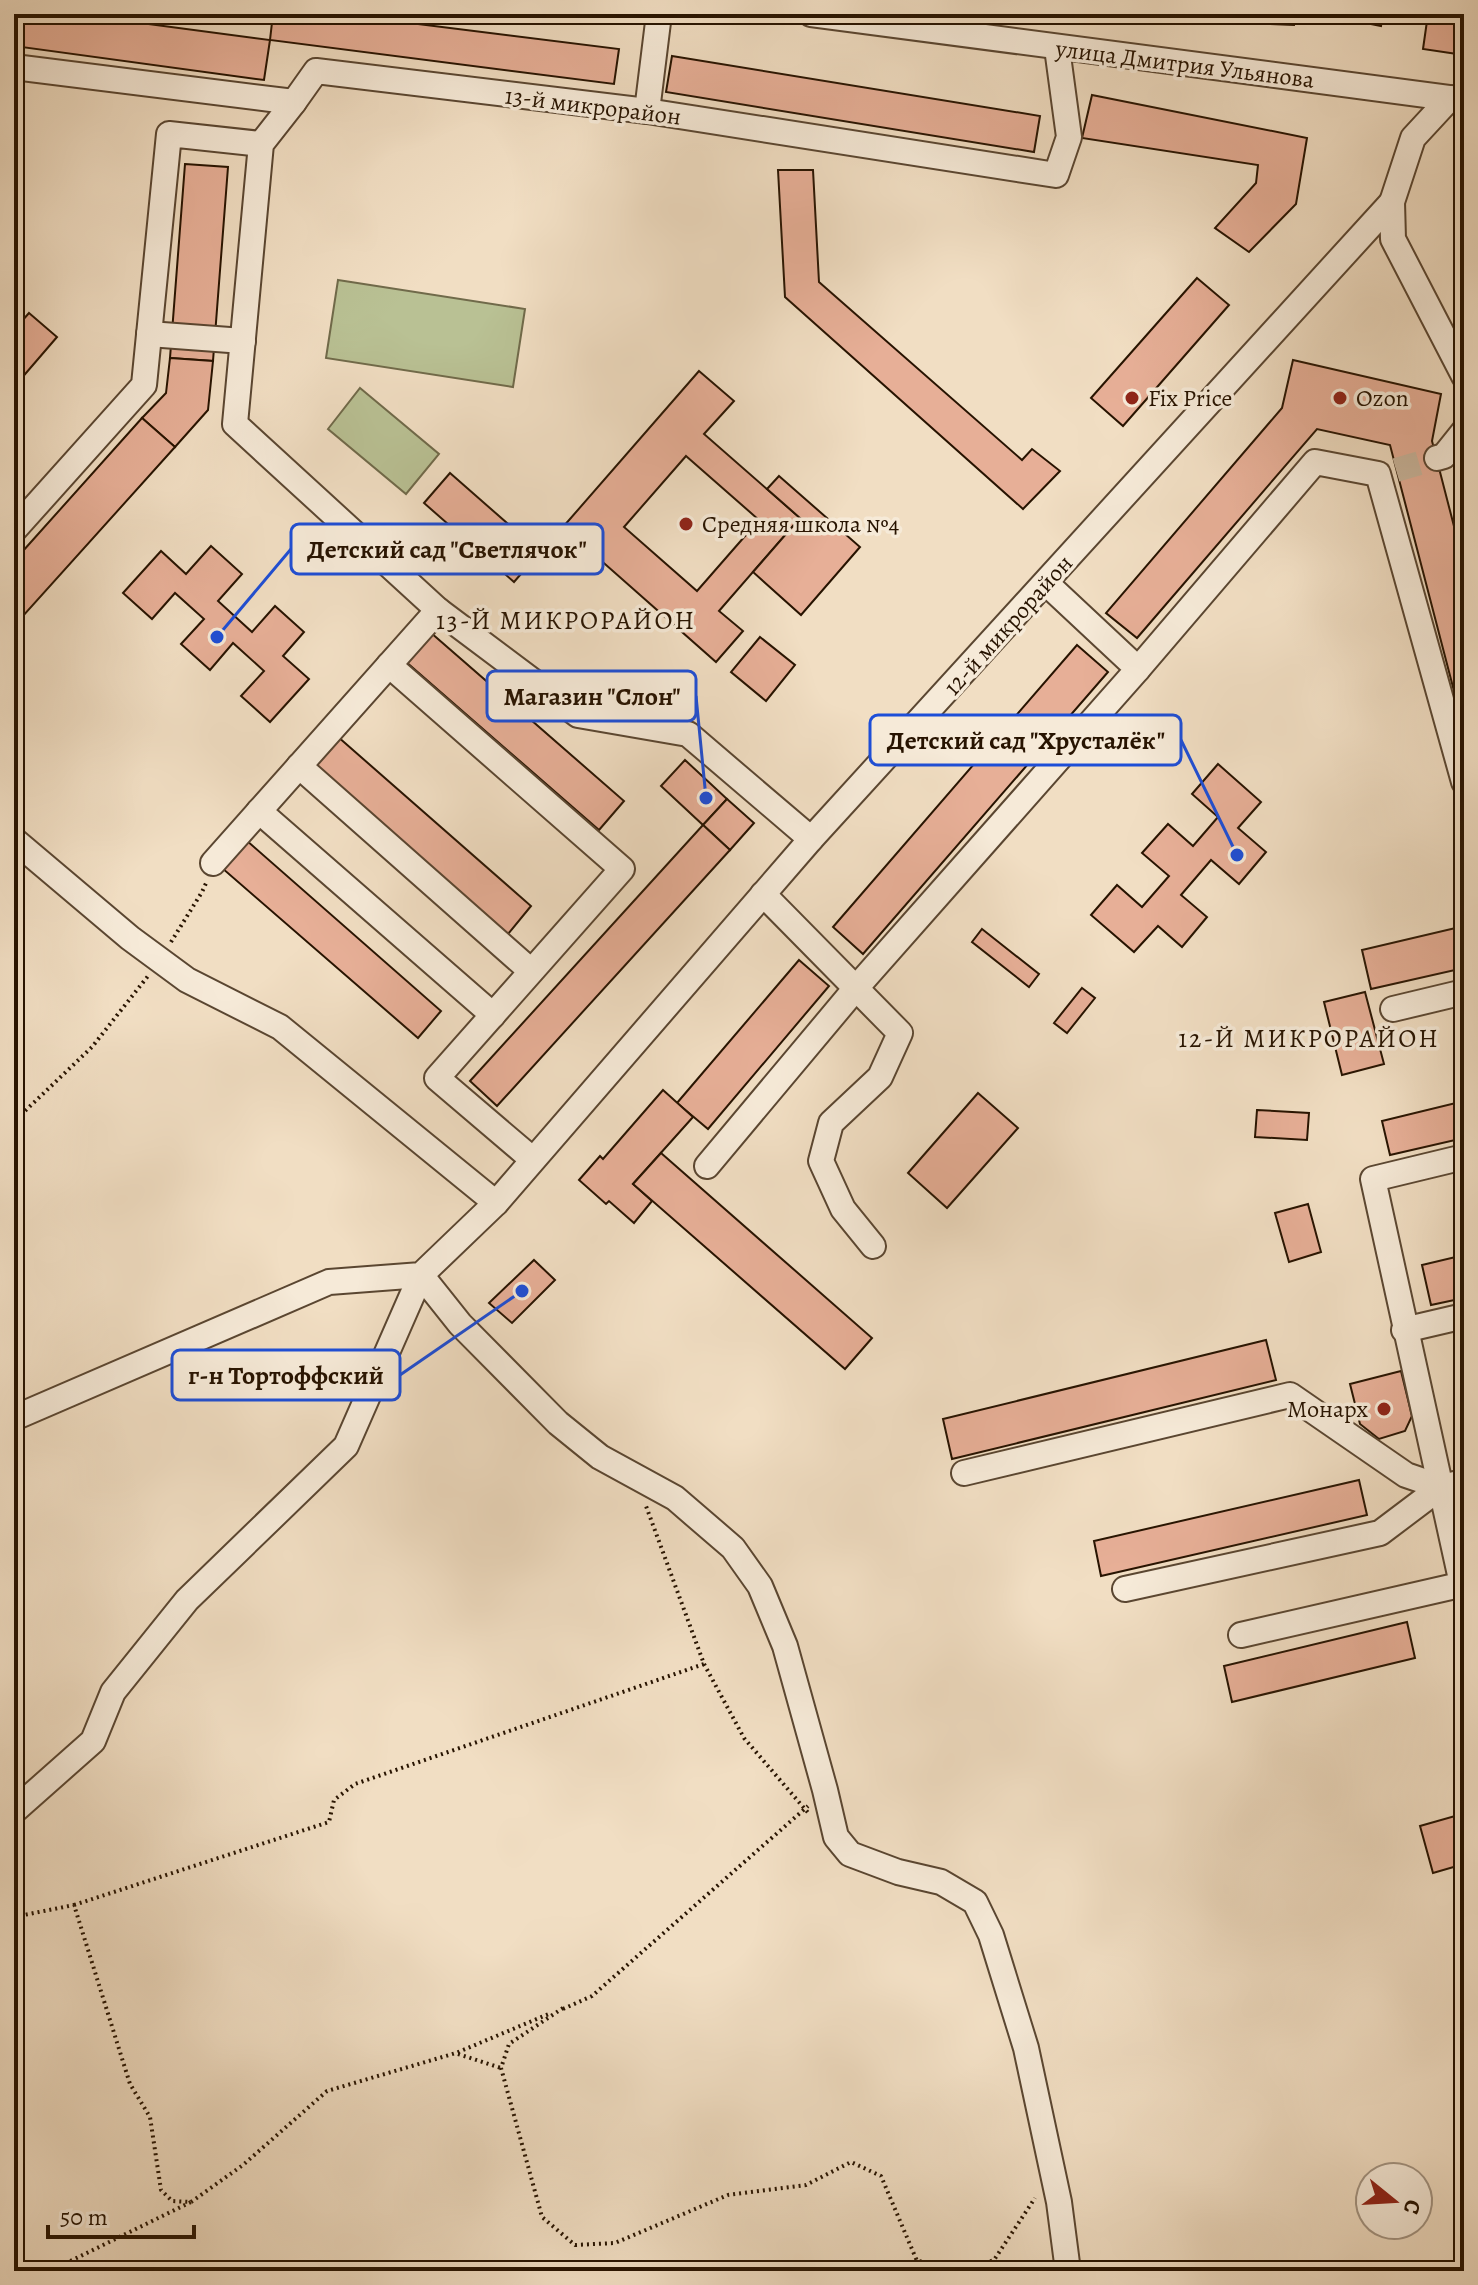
<svg xmlns="http://www.w3.org/2000/svg" width="1478" height="2285" font-family="Alegreya,serif">
<style>
.green{fill:#b9c194;stroke:#706a4a;stroke-width:2}
.building{fill:#e7af97;stroke:#271300;stroke-width:2;fill-rule:evenodd}
.lines{fill:none;stroke-linecap:round;stroke-linejoin:round}
.minor-tunnel{stroke:#c9b59c;stroke-width:24;stroke-dasharray:24 12;stroke-linecap:butt}
.minor-casing{stroke:#5a4631;stroke-width:28}
.path{stroke:#271300;stroke-width:4;stroke-dasharray:2 4;stroke-linecap:butt}
.minor{stroke:#f6ead8;stroke-width:24}
.poi-dot{fill:#8f2418;stroke:#f6ead8;stroke-width:3}
.labels{text-anchor:middle;stroke-width:7;stroke-linejoin:round;paint-order:stroke}
.street-label{font-size:24px;fill:#271300;stroke:#f6ead8}
.poi-label{font-size:24px;fill:#271300;stroke:#f6ead8;text-anchor:start}
.neighbourhood-label{font-size:26px;letter-spacing:2px;fill:#271300;stroke:#f6ead8}
.leader{fill:none;stroke:#1d4ed8;stroke-width:3}
.callout-dot{fill:#1d4ed8;stroke:#f6ead8;stroke-width:3}
.callout{fill:#f6ead8;stroke:#1d4ed8;stroke-width:3}
.callout-label{font-size:26px;text-anchor:middle;font-weight:bold;fill:#271300}
</style>
<rect width="100%" height="100%" fill="#f1dec3"/>
<filter id="stains"><feTurbulence type="fractalNoise" baseFrequency=".0025" numOctaves="4"/><feColorMatrix values="0 0 0 0 .2 0 0 0 0 .09 0 0 0 0 .02 0 0 0 .5 -.17"/></filter>
<radialGradient id="worn" r=".72"><stop offset=".6" stop-color="#630" stop-opacity="0"/><stop offset="1" stop-color="#630" stop-opacity=".3"/></radialGradient>
<g class="green">
<polygon points="338,280 525,309 513,387 326,358"/>
<polygon points="360,388 439,454 406,494 328,429"/>
</g>
<g class="building">
<polygon points="14,14 73,14 270,40 264,80 14,46"/>
<polygon points="273,14 338,14 619,49 614,84 270,40"/>
<polygon points="1270,14 1295,14 1294,25 1269,24"/>
<polygon points="1347,14 1383,14 1381,26 1346,19"/>
<polygon points="1428,14 1464,19 1464,55 1423,49"/>
<polygon points="672,56 1040,116 1034,152 666,92"/>
<polygon points="1092,95 1307,138 1296,204 1249,252 1215,228 1256,183 1258,165 1082,138"/>
<polygon points="185,164 228,167 213,361 170,358"/>
<polygon points="778,170 813,170 819,282 1022,460 1032,449 1060,471 1023,509 785,297"/>
<polygon points="1197,278 1229,305 1123,426 1091,398"/>
<polygon points="29,313 57,337 14,387 14,330"/>
<polygon points="170,358 213,361 208,410 175,447 142,418 166,393"/>
<polygon points="1293,360 1441,394 1432,441 1464,565 1464,713 1460,714 1390,445 1317,429 1137,638 1106,613 1282,408"/>
<path d="M 699,371 L 734,401 L 704,434 L 800,518 L 719,611 L 743,631 L 716,662 L 563,527 ZM 686,456 L 759,520 L 697,591 L 624,527 Z"/>
<polygon points="142,418 175,447 14,626 14,561"/>
<polygon points="450,473 540,552 514,582 424,503"/>
<polygon points="779,476 860,547 801,615 753,572 800,518 767,489"/>
<polygon points="211,546 242,574 218,601 252,632 275,606 304,632 283,656 309,679 270,722 241,696 264,671 233,643 210,670 181,644 204,619 175,593 152,619 123,593 161,551 186,574"/>
<polygon points="430,632 624,801 599,830 405,661"/>
<polygon points="760,637 795,665 766,701 731,672"/>
<polygon points="1077,645 1108,672 863,954 833,927"/>
<polygon points="337,736 531,906 508,934 313,764"/>
<polygon points="685,760 727,799 703,825 661,786"/>
<polygon points="1218,764 1261,802 1238,828 1266,852 1239,884 1211,860 1181,895 1207,917 1182,947 1158,926 1134,952 1091,915 1117,885 1142,907 1169,876 1142,853 1168,824 1193,846 1218,817 1192,794"/>
<polygon points="727,799 754,823 730,850 703,825"/>
<polygon points="703,825 730,850 497,1106 470,1081"/>
<polygon points="246,840 441,1011 418,1038 222,868"/>
<polygon points="1464,926 1464,968 1371,989 1362,950"/>
<polygon points="982,929 1039,974 1029,987 972,942"/>
<polygon points="799,960 829,986 708,1129 677,1103"/>
<polygon points="1082,988 1095,998 1067,1033 1054,1023"/>
<polygon points="1365,992 1384,1064 1342,1075 1324,1002"/>
<polygon points="663,1090 693,1117 633,1184 652,1201 634,1223 609,1201 606,1204 579,1180 600,1156 603,1159"/>
<polygon points="978,1093 1018,1128 947,1208 908,1173"/>
<polygon points="1464,1101 1464,1138 1390,1155 1382,1121"/>
<polygon points="1257,1110 1309,1113 1307,1140 1255,1137"/>
<polygon points="661,1153 872,1338 845,1369 633,1184"/>
<polygon points="1308,1204 1321,1252 1289,1262 1275,1213"/>
<polygon points="1464,1255 1464,1298 1431,1305 1422,1265"/>
<polygon points="534,1260 555,1280 512,1323 489,1303"/>
<polygon points="1266,1340 1276,1380 952,1459 943,1419"/>
<polygon points="1401,1371 1412,1416 1405,1431 1379,1439 1360,1424 1350,1384"/>
<polygon points="1359,1480 1367,1515 1101,1576 1094,1541"/>
<polygon points="1464,1608 1464,1645 1455,1610"/>
<polygon points="1407,1622 1415,1658 1232,1702 1224,1666"/>
<polygon points="1462,1814 1464,1864 1433,1873 1420,1826"/>
</g>
<g class="lines">
<polyline class="minor-tunnel" points="1396,470 1437,458"/>
<g class="minor-casing">
<g id="minor">
<polyline points="811,14 1464,100"/>
<polyline points="14,67 294,102 316,71 647,111 1056,175 1069,137 1057,48"/>
<polyline points="1450,98 1413,138 1392,202 1393,239 1464,376"/>
<polyline points="294,102 261,144 235,424 438,610 578,715 688,734 811,839"/>
<polyline points="647,111 659,14"/>
<polyline points="149,334 243,341"/>
<polyline points="1437,458 1444,456 1464,431"/>
<polyline points="14,530 144,385 169,134 261,144"/>
<polyline points="389,665 622,869 437,1078 532,1159"/>
<polyline points="1138,669 1315,462 1378,474 1464,782"/>
<polyline points="299,766 531,971"/>
<polyline points="259,811 493,1015"/>
<polyline points="14,840 130,938 187,980 280,1027 496,1203"/>
<polyline points="213,863 438,610"/>
<polyline points="763,894 900,1033 880,1077 831,1123 821,1161 843,1209 873,1246"/>
<polyline points="1393,1009 1464,992"/>
<polyline points="707,1166 856,988 1138,669 1046,583"/>
<polyline points="1404,1330 1464,1316"/>
<polyline points="14,1418 329,1282 421,1275 496,1203 811,839 1392,202"/>
<polyline points="964,1473 1290,1395 1406,1475 1441,1487"/>
<polyline points="1462,1584 1373,1179 1464,1157"/>
<polyline points="1125,1589 1380,1533 1441,1487 1464,1482"/>
<polyline points="1241,1635 1464,1584"/>
<polyline points="14,1811 93,1741 113,1692 187,1600 346,1446 421,1275 460,1324 558,1423 600,1457 675,1498 733,1548 760,1586 785,1646 825,1790 836,1837 850,1854 898,1872 941,1882 975,1902 991,1935 1026,2048 1059,2202 1068,2271"/>
</g>
</g>
<g class="path">
<polyline points="171,942 202,892 207,881"/>
<polyline points="14,1115 25,1111 92,1047 148,976"/>
<polyline points="704,1664 744,1738 810,1815"/>
<polyline points="74,1905 329,1822 334,1800 355,1784 704,1664 646,1506"/>
<polyline points="14,1917 74,1905 130,2084 150,2117 161,2190 172,2201 191,2202 50,2271"/>
<polyline points="563,2008 509,2044 501,2068 542,2217 575,2245 615,2243 728,2195 806,2185 851,2162 881,2176 917,2261 975,2267 994,2260 1035,2198"/>
<polyline points="563,2009 592,1996 808,1806"/>
<polyline points="458,2054 501,2068"/>
<polyline points="191,2202 243,2165 327,2091 456,2053 551,2013"/>
</g>
<use href="#minor" class="minor"/>
</g>
<g class="poi-dot">
<circle cx="1132" cy="398" r="8"/>
<circle cx="1340" cy="398" r="8"/>
<circle cx="686" cy="524" r="8"/>
<circle cx="1384" cy="1409" r="8"/>
</g>
<g class="labels">
<g class="street-label">
<text transform="translate(1185 64) rotate(7)" y="8">улица Дмитрия Ульянова</text>
<text transform="translate(593 106) rotate(7)" y="8">13-й микрорайон</text>
<text transform="translate(1008 625) rotate(-48)" y="8">12-й микрорайон</text>
</g>
<g class="poi-label">
<text x="1148" y="406">Fix Price</text>
<text x="1356" y="406">Ozon</text>
<text x="702" y="532">Средняя школа №4</text>
<text x="1368" y="1417" text-anchor="end">Монарх</text>
</g>
<g class="neighbourhood-label">
<text x="566" y="629">13-Й МИКРОРАЙОН</text>
<text x="1309" y="1047">12-Й МИКРОРАЙОН</text>
</g>
</g>
<path class="leader" d="M217 637L291 549M706 798L696 696M1237 855L1181 740M522 1291L400 1375"/>
<g class="callout-dot">
<circle cx="217" cy="637" r="8"/>
<circle cx="706" cy="798" r="8"/>
<circle cx="1237" cy="855" r="8"/>
<circle cx="522" cy="1291" r="8"/>
</g>
<g class="callout">
<rect x="291" y="524" width="312" height="50" rx="8"/>
<rect x="487" y="671" width="209" height="50" rx="8"/>
<rect x="870" y="715" width="311" height="50" rx="8"/>
<rect x="172" y="1350" width="228" height="50" rx="8"/>
</g>
<g class="callout-label">
<text x="447" y="558">Детский сад "Светлячок"</text>
<text x="592" y="705">Магазин "Слон"</text>
<text x="1026" y="749">Детский сад "Хрусталёк"</text>
<text x="286" y="1384">г-н Тортоффский</text>
</g>
<rect width="1478" height="2285" fill="none" stroke="#f1dec3" stroke-width="48"/>
<rect x="16" y="16" width="1446" height="2253" fill="none" stroke="#271300" stroke-width="4"/>
<rect x="24" y="24" width="1430" height="2237" fill="none" stroke="#271300" stroke-width="2"/>
<g transform="translate(1394 2201) rotate(108)"><circle r="38" fill="#f6ead8" stroke="#a39482" stroke-width="2"/>
<path d="M0-6L14 30L0 20L-14 30Z" fill="#8f2418"/>
<text y="-12" font-size="22" font-weight="bold" text-anchor="middle" fill="#271300">С</text>
</g>
<path d="M48 2225v12h146v-12" fill="none" stroke="#271300" stroke-width="4"/>
<text x="60" y="2225" font-size="24" fill="#271300" stroke="#f6ead8" stroke-width="6" paint-order="stroke">50 m</text>
<rect width="100%" height="100%" filter="url(#stains)"/>
<rect width="100%" height="100%" fill="url(#worn)"/>
</svg>
